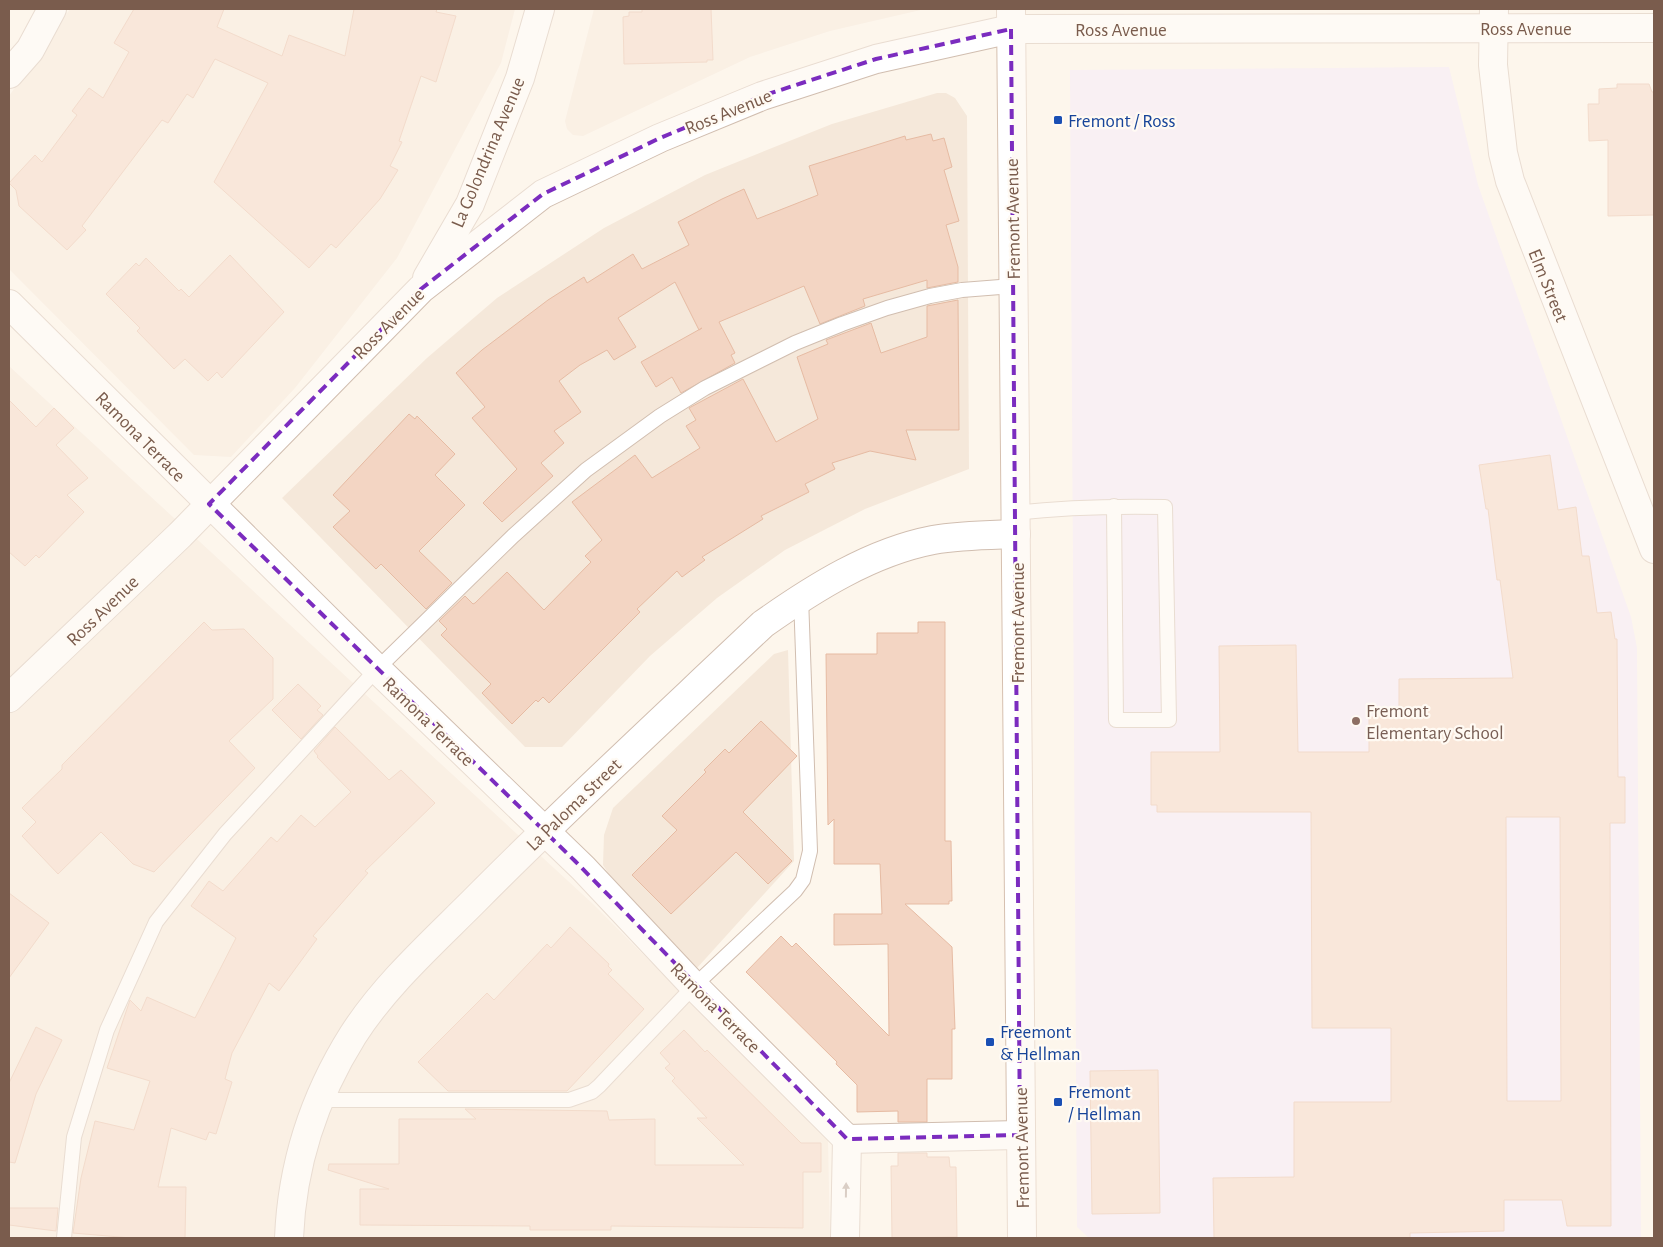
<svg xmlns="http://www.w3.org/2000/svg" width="1663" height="1247" font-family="'Alegreya Sans',sans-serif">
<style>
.residential{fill:#f5e8da}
.education{fill:#f3e8fa}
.building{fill:#f3d5c3;stroke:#e6bba3;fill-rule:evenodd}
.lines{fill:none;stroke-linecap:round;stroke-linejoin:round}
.service-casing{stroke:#d1beb0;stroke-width:16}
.minor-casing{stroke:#d1beb0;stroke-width:30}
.tertiary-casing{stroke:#d1beb0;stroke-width:30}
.secondary-casing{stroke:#d6c0b0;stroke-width:30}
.service{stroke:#fff;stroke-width:14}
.minor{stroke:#fff;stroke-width:28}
.tertiary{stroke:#fff;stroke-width:28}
.secondary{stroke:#fff;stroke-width:28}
.oneway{fill:#af9d94}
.marked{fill:none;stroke:#7b2cbf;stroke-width:4;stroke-dasharray:10 6;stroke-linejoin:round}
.transit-dot{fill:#1a4fb4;stroke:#fffaf3;stroke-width:2}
.education-dot{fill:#8d6e63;stroke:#fffaf3;stroke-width:2}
.labels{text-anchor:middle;stroke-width:4.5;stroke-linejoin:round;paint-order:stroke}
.street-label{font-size:19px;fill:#7a5c4d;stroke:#fffaf3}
.transit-label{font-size:19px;fill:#164399;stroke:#fffaf3;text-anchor:start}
.education-label{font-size:19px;fill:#785e54;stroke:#fffaf3;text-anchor:start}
</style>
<rect width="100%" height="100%" fill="#fdf6ec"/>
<g class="residential">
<polygon points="70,9 515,9 501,63 397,258 295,388 231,457 194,455 9,269 9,96"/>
<polygon points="594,9 925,9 830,31 750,57 583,136 573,135 567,129 565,121"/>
<polygon points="937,93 946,93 955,98 967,116 969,469 865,509 785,550 717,598 650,656 562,747 525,747 282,498 427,358 497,298 604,228 705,175 832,124"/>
<polygon points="9,366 593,904 828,1140 830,1238 9,1238"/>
<polygon points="788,650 794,861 697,968 617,887 603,865 604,835 613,808 774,654"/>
</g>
<polygon class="education" points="1449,67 1478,185 1631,617 1637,648 1641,1238 1089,1238 1077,1227 1070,70"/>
<g class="building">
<polygon points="134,9 224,9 217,27 282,56 289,35 345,56 354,9 437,9 436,12 456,16 436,82 421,76 399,141 402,142 390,166 398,170 380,199 336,248 331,244 309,268 214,182 268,83 215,59 193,98 187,94 168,123 162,120 82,226 86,230 67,250 19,206 16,190 9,183 35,155 42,162 77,115 72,111 89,88 103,98 129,52 114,43"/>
<polygon points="642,9 711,9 713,60 707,60 707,62 624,64 623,17 629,16 629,12 642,12"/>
<polygon points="1617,84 1649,84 1652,92 1654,92 1654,215 1608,216 1608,140 1589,141 1588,104 1599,104 1599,89 1617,88"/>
<polygon points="931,134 933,141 944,138 952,167 944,170 959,221 946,225 958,267 958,282 927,288 927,280 863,299 865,306 820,324 804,286 719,322 735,353 731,355 735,363 681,393 672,377 656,387 641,362 702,328 699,330 675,282 618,318 636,347 614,360 607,350 580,365 559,381 581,412 554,431 564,443 541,463 553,476 502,522 483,503 517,469 472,418 485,407 456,373 482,350 548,300 584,277 587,283 633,254 642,269 689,245 678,222 722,199 744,189 757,219 818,195 809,166 905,136 906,140"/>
<polygon points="230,255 284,312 222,378 217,372 208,381 185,359 174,369 137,331 140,328 106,294 136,263 139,266 146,258 179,291 181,289 189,297"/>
<polygon points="958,300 959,430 906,430 916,460 870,451 832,463 835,469 805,484 809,492 761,516 763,519 702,557 705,560 682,577 677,571 637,609 640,612 549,703 543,697 538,702 536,700 512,724 482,693 491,684 441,635 447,629 439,621 465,596 473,604 475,603 507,572 544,610 591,562 585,556 602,540 572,502 635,455 652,478 700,448 686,426 696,420 689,408 743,379 776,442 818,419 797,357 828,344 826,340 871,323 881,353 927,337 927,306"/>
<polygon points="9,400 36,427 54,408 74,428 56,445 88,478 67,495 84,512 39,558 36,555 25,566 9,552"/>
<polygon points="409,414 415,419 417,416 455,454 435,475 465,505 419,551 452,583 426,609 381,564 376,569 333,527 350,511 333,495"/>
<path d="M 1550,455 L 1558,510 L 1576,507 L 1582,556 L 1589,556 L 1597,613 L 1611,612 L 1615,639 L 1617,639 L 1618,777 L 1625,777 L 1625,823 L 1610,823 L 1611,1226 L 1567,1226 L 1562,1200 L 1504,1200 L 1504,1231 L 1410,1233 L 1410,1238 L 1214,1238 L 1213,1178 L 1294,1177 L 1294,1102 L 1391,1102 L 1391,1028 L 1312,1028 L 1311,812 L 1157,812 L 1157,805 L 1151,805 L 1151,752 L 1220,752 L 1219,646 L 1296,645 L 1298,752 L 1369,752 L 1369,717 L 1375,717 L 1375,711 L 1399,711 L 1399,679 L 1513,678 L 1500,580 L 1497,580 L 1488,509 L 1486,509 L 1479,465 ZM 1506,817 L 1560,817 L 1561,1101 L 1507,1101 Z"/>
<polygon points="204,622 212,630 244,629 273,658 273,699 229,741 255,768 154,872 133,864 101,832 58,874 22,836 36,822 22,808 62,769 62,765"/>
<polygon points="918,622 945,622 945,841 951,841 952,901 949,901 949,904 905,904 952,947 955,1029 952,1029 952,1079 927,1079 927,1122 898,1122 898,1111 857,1112 857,1085 836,1064 837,1062 746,972 781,936 792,947 796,943 889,1036 888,944 834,945 834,914 882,914 880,864 834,864 834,819 828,825 826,654 877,654 877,633 918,633"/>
<polygon points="298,684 321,706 317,710 323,715 301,739 272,710"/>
<polygon points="761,721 797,756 743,812 792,861 768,884 736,852 671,914 632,875 677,830 662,816 706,772 704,770 725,749 729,753"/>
<polygon points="335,727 389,780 401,770 435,803 365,871 368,873 313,936 317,939 279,991 269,983 232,1053 225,1079 232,1082 216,1134 209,1132 206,1140 171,1128 158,1187 186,1187 185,1238 131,1238 73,1233 81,1178 95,1121 134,1130 150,1081 107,1068 130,1000 141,1011 147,997 195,1018 236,938 191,906 209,881 223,891 271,837 277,842 301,815 315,827 351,792 317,757 318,756 314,751"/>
<polygon points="9,893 49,923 9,978"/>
<polygon points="570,927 609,964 608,966 612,970 608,974 644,1009 567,1091 448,1091 418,1062 487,993 494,1000 547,944 551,948"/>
<polygon points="36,1027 62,1040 36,1094 15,1163 9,1162 9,1083"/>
<polygon points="684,1030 705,1052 707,1050 801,1143 821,1143 821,1172 803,1172 803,1228 611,1226 611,1230 530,1230 530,1226 360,1225 360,1189 389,1189 328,1170 329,1164 399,1164 399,1119 476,1119 465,1109 607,1111 609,1120 655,1119 655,1165 744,1165 697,1118 707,1118 672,1081 675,1078 665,1068 670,1064 660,1053"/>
<polygon points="1158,1070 1160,1213 1092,1214 1090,1071"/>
<polygon points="898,1153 927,1153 927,1157 949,1157 950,1167 956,1167 957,1237 892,1238 891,1166 898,1166"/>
<polygon points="9,1208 58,1208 56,1231 9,1225"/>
</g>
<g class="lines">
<g class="service-casing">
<g id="service">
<path d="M 1016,513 C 1066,507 1115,506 1165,507 L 1169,720 L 1116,720 L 1114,506"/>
<polyline points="318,1100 569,1100 592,1092 599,1086 694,986 795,891 803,880 810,851 801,597"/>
<polyline points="64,1238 74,1137 107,1030 156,922 225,834 377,669 513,536 586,470 660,416 705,388 795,343 842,324 887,308 930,296 962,290 1013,286"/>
</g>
</g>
<g class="minor-casing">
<g id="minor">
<polyline points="1494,9 1493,65 1503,153 1510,181 1654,549"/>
<polyline points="9,74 30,50 52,9"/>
<polyline points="427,278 470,204 520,78 540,9"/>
<polyline points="9,304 377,669 583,868 694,986 847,1139 1020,1135"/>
<polyline points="9,698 180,535 421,289 543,194 660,138 762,96 876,59 1011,29"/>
<path d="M 289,1238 C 292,1165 314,1097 353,1035 C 385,985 432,943 474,901 C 568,806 666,716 763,624 C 814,588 871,552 933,540 C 960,535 988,535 1016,534"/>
<polyline points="845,1238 847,1139"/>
</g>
</g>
<g class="tertiary-casing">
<polyline id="tertiary" points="1011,29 1654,28"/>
</g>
<g class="secondary-casing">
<polyline id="secondary" points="1011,9 1022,1238"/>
</g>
<use href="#service" class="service"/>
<use href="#minor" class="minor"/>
<use href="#tertiary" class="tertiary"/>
<use href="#secondary" class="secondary"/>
</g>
<defs><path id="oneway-solid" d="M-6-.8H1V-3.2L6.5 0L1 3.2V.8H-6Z" transform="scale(1.25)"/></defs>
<use class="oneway" href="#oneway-solid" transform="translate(846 1190) rotate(-89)"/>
<path d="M0 0H1663V1247H0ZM 1011,29 L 1020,1135 L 847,1139 L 575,861 L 209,504 L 421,289 L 543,194 L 660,138 L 762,96 L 876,59 Z" fill="#fdf6ec" fill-opacity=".55" fill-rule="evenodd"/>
<path class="marked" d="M 1011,29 L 1020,1135 L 847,1139 L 575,861 L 209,504 L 421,289 L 543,194 L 660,138 L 762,96 L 876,59 Z"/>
<g class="transit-dot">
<rect x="1053" y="115" width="10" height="10" rx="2.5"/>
<rect x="985" y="1037" width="10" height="10" rx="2.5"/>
<rect x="1053" y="1097" width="10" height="10" rx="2.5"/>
</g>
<circle class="education-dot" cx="1356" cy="721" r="5"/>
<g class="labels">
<g class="street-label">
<text x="1526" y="35">Ross Avenue</text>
<text x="1121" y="36">Ross Avenue</text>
<text transform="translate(728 111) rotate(-22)" y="7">Ross Avenue</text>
<text transform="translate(487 152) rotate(-67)" y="7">La Golondrina Avenue</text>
<text transform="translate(1012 219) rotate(-91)" y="7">Fremont Avenue</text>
<text transform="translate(1549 285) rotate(68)" y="7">Elm Street</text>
<text transform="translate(388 323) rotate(-45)" y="7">Ross Avenue</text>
<text transform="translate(141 436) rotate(45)" y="7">Ramona Terrace</text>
<text transform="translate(102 610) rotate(-44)" y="7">Ross Avenue</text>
<text transform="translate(1017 623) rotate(-90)" y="7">Fremont Avenue</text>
<text transform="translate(429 721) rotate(44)" y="7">Ramona Terrace</text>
<text transform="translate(573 804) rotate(-44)" y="7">La Paloma Street</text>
<text transform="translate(716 1007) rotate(45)" y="7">Ramona Terrace</text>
<text transform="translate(1021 1148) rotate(-91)" y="7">Fremont Avenue</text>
</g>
<g class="transit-label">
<text x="1068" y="127">Fremont / Ross</text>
<text x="1000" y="1038">Freemont<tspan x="1000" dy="22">&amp; Hellman</tspan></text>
<text x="1068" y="1098">Fremont<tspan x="1068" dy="22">/ Hellman</tspan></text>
</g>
<g class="education-label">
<text x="1366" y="717">Fremont<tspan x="1366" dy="22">Elementary School</tspan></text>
</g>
</g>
<rect width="1663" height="1247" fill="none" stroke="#7a5c4d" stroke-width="20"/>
</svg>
